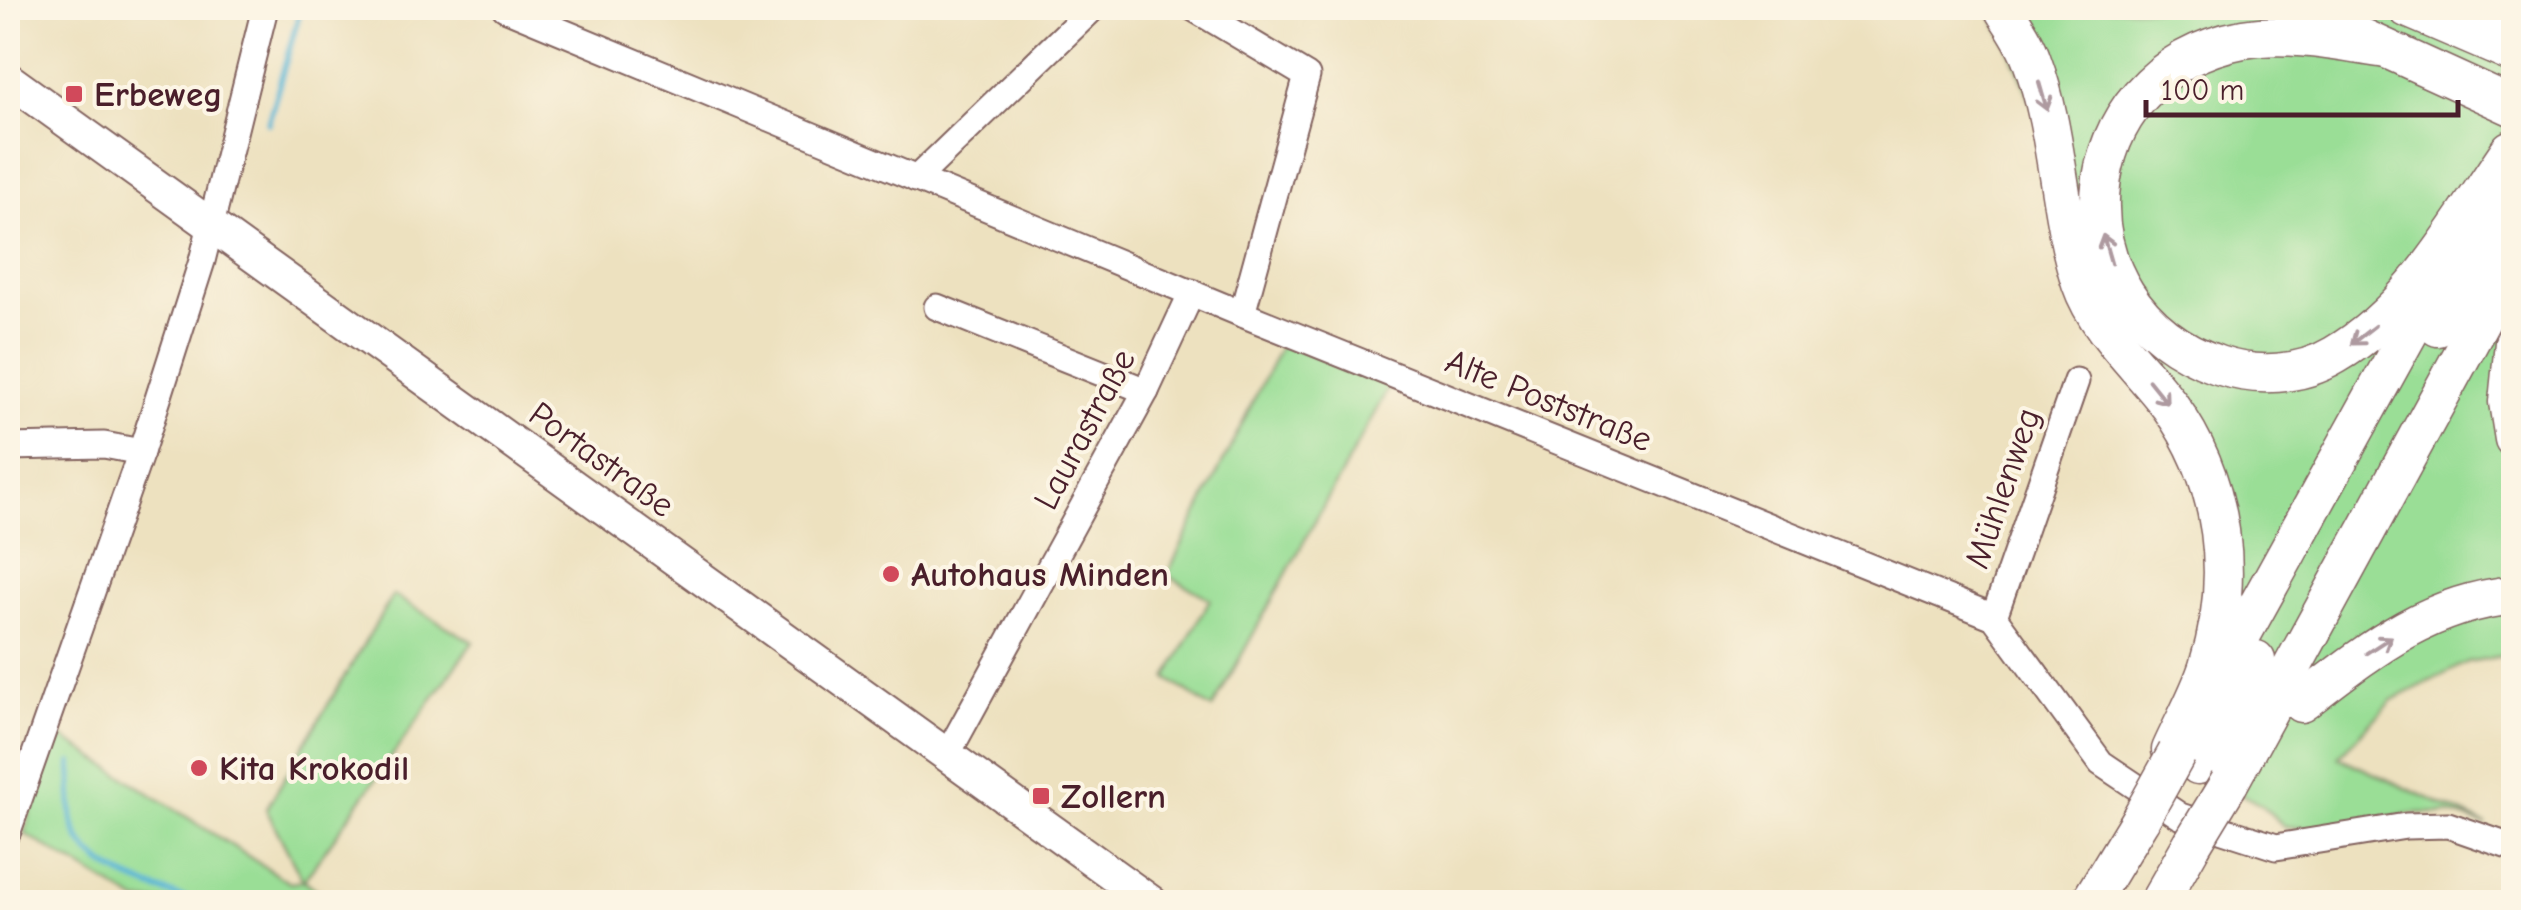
<svg xmlns="http://www.w3.org/2000/svg" width="2521" height="910" font-family="'Comic Neue',sans-serif">
<style>
.green{fill:#9ade96;stroke:#727e60;stroke-width:2.5}
.lines{fill:none;stroke-linecap:round;stroke-linejoin:round}
.stream{stroke:#54b4d3;stroke-width:6}
.minor-casing{stroke:#83635f;stroke-width:29}
.major-casing{stroke:#83635f;stroke-width:36}
.highway-casing{stroke:#83635f;stroke-width:41}
.minor{stroke:#fff;stroke-width:25}
.major{stroke:#fff;stroke-width:32}
.highway{stroke:#fff;stroke-width:38}
.highway-bridge-casing{stroke:#83635f;stroke-width:41;stroke-linecap:butt}
.highway-bridge{stroke:#fff;stroke-width:38}
.oneway{stroke:#ae9aa0}
.poi-dot{fill:#d1495b;stroke:#fcf5e5;stroke-width:4}
.labels{text-anchor:middle;stroke-width:8;stroke-linejoin:round;paint-order:stroke}
.poi-label{font-size:35px;font-weight:bold;fill:#4a1f2b;stroke:#fcf5e5;text-anchor:start}
.street-label{font-size:35px;fill:#4a1f2b;stroke:#fcf5e5}
</style>
<rect width="100%" height="100%" fill="#fcf5e5"/>
<filter id="ink" filterUnits="userSpaceOnUse"><feTurbulence type="fractalNoise" baseFrequency=".01" numOctaves="2"/><feDisplacementMap in="SourceGraphic" scale="20" xChannelSelector="R" yChannelSelector="G"/><feConvolveMatrix kernelMatrix="1 2 1 2 8 2 1 2 1" color-interpolation-filters="sRGB"/></filter>
<filter id="wash" filterUnits="userSpaceOnUse"><feTurbulence type="fractalNoise" baseFrequency=".0048" numOctaves="4" result="noise"/><feDisplacementMap in="SourceGraphic" scale="40" xChannelSelector="R" yChannelSelector="G"/><feGaussianBlur stdDeviation="2.25" result="paint"/><feColorMatrix in="noise" values="0 0 0 0 0 0 0 0 0 0 0 0 0 0 0 0 0 1.4 0 .05"/><feComposite in="paint" operator="in"/></filter>
<g filter="url(#wash)">
<rect width="100%" height="100%" fill="#ede1bf"/>
<g class="green">
<polygon points="1988,8 2513,8 2513,654 2468,662 2393,700 2338,757 2487,825 2448,813 2413,813 2322,831 2284,826 2261,805 2155,747 2178,705 2200,638 2210,572 2195,480 2164,423 2008,45"/>
<polygon points="1282,343 1391,383 1212,709 1167,678 1210,599 1167,575"/>
<polygon points="393,595 473,642 304,880 332,902 138,902 25,834 51,730 290,883 303,881 266,809"/>
</g>
<g class="lines">
<g class="stream">
<polyline points="268,123 301,8"/>
<polyline points="8,725 9,725"/>
<path d="M 72,763 C 72,782 69,807 74,826 C 87,872 156,889 197,902"/>
</g>
</g>
</g>
<g filter="url(#ink)">
<g class="lines">
<g class="minor-casing">
<g id="minor">
<polyline points="505,8 1242,314 1994,617 2101,763 2180,816 2276,847 2406,826 2448,825 2514,848"/>
<polyline points="1193,8 1307,76 1242,314"/>
<polyline points="916,179 1093,8"/>
<polyline points="937,307 1146,391"/>
<polyline points="8,447 104,445 141,452"/>
<polyline points="1994,617 2076,381"/>
<polyline points="947,755 1146,391 1192,292"/>
<polyline points="8,831 141,452 202,261 265,8"/>
</g>
</g>
<g class="major-casing">
<polyline id="major" points="8,79 1151,902"/>
</g>
<g class="highway-casing">
<g id="highway">
<path d="M 2003,8 C 2013,25 2026,42 2032,61 C 2059,133 2057,211 2081,283 C 2097,330 2141,367 2170,406 C 2225,482 2236,578 2208,667 C 2199,695 2183,723 2171,750"/>
<polyline points="2297,8 2514,107"/>
<polyline points="2407,8 2514,54"/>
<polyline points="2495,8 2514,16"/>
<path d="M 2386,49 C 2339,42 2290,31 2243,39 C 2065,72 2049,306 2218,365 C 2256,378 2300,376 2335,355 C 2413,310 2460,222 2510,150"/>
<polyline points="2438,327 2514,188"/>
<polyline points="2514,343 2508,402 2514,439"/>
<polyline points="2215,683 2435,285"/>
<path d="M 2301,703 C 2369,651 2425,604 2514,595"/>
<polyline points="2198,765 2256,660"/>
<polyline points="2229,783 2514,260"/>
<polyline points="2090,902 2141,818"/>
<polyline points="2159,902 2192,844"/>
</g>
</g>
<use href="#minor" class="minor"/>
<use href="#major" class="major"/>
<use href="#highway" class="highway"/>
<g class="highway-bridge-casing">
<g id="highway-bridge">
<polyline points="2141,818 2177,753"/>
<polyline points="2192,844 2229,783"/>
</g>
</g>
<use href="#highway-bridge" class="highway-bridge"/>
</g>
<defs><path id="oneway-shaft" d="M-6 0H5M1.5-3L5.5 0L1.5 3" fill="none" stroke-width="1.6" stroke-linecap="round" stroke-linejoin="round" transform="scale(2.5)"/></defs>
<g class="oneway">
<use href="#oneway-shaft" transform="translate(2043 96) rotate(74)"/>
<use href="#oneway-shaft" transform="translate(2107 249) rotate(-106)"/>
<use href="#oneway-shaft" transform="translate(2363 335) rotate(142)"/>
<use href="#oneway-shaft" transform="translate(2158 392) rotate(51)"/>
<use href="#oneway-shaft" transform="translate(2379 645) rotate(-33)"/>
</g>
</g>
<g class="poi-dot">
<rect x="64" y="84" width="20" height="20" rx="5"/>
<circle cx="891" cy="574" r="10"/>
<circle cx="199" cy="768" r="10"/>
<rect x="1031" y="786" width="20" height="20" rx="5"/>
</g>
<g class="labels">
<g class="poi-label">
<text x="94" y="106">Erbeweg</text>
<text x="911" y="586">Autohaus Minden</text>
<text x="219" y="780">Kita Krokodil</text>
<text x="1061" y="808">Zollern</text>
</g>
<g class="street-label">
<text transform="translate(1549 400) rotate(22)" y="12">Alte Poststraße</text>
<text transform="translate(1084 429) rotate(-62)" y="12">Laurastraße</text>
<text transform="translate(602 459) rotate(36)" y="12">Portastraße</text>
<text transform="translate(2002 488) rotate(-71)" y="12">Mühlenweg</text>
</g>
</g>
<rect width="2521" height="910" fill="none" stroke="#fcf5e5" stroke-width="40"/>
<path d="M2146 100v15h312v-15" fill="none" stroke="#4a1f2b" stroke-width="5"/>
<text x="2161" y="100" font-size="30" fill="#4a1f2b" stroke="#fcf5e5" stroke-width="8" paint-order="stroke">100 m</text>
</svg>
